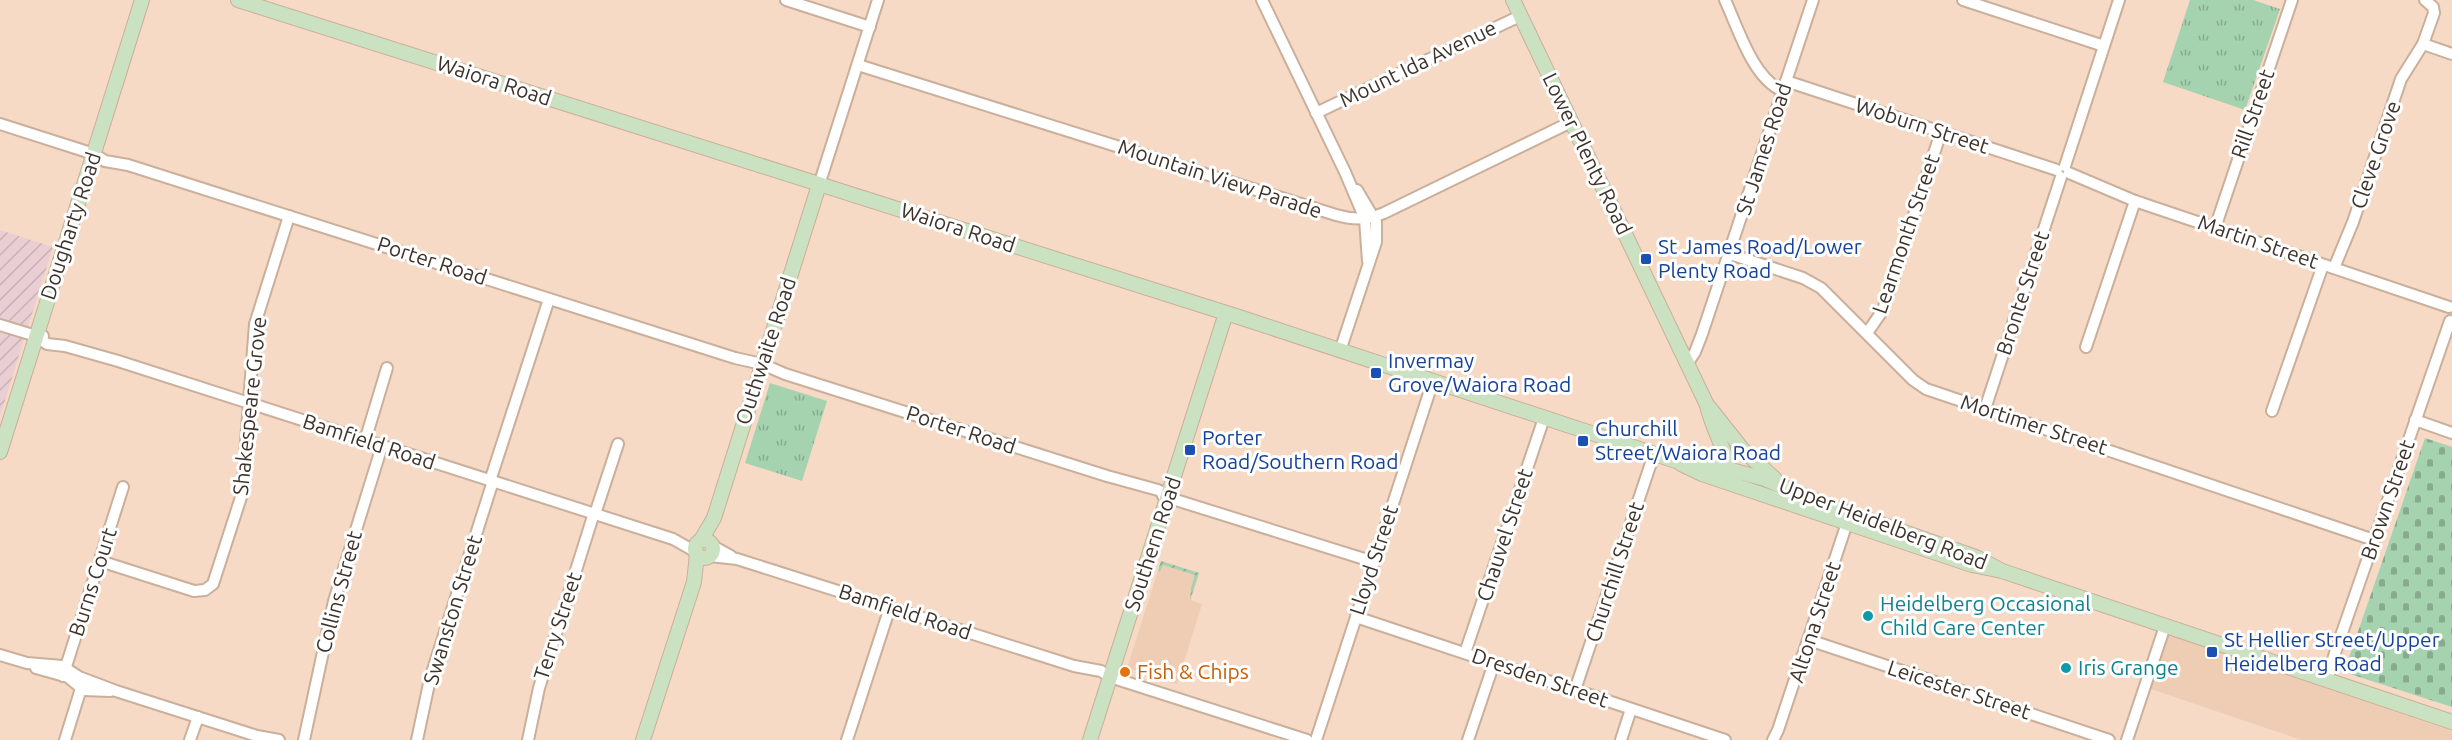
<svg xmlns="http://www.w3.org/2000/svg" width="2452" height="740" font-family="Ubuntu,sans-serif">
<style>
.built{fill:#efcdb4}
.industrial{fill:url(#industrial-furrows)}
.cemetery{fill:url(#cemetery-stones)}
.park{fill:url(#park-tufts)}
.garden{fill:url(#garden-furrows)}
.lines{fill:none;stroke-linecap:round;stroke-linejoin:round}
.street-casing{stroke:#caaf9b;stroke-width:14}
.secondary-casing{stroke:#caaf9b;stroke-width:16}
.street{stroke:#fff;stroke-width:10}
.secondary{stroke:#cbe2c2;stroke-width:14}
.transit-dot{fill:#1a4fb4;stroke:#fff;stroke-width:2}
.culture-dot{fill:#0f9aa8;stroke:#fff;stroke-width:2}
.food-dot{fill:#e8710a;stroke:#fff;stroke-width:2}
.labels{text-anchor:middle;stroke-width:6;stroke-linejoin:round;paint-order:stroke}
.street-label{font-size:21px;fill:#3d332b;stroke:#fff}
.transit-label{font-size:21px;fill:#164399;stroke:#fff;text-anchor:start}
.culture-label{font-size:21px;fill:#0d838f;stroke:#fff;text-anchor:start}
.food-label{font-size:21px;fill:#c56008;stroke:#fff;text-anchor:start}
</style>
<defs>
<pattern id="industrial-furrows" width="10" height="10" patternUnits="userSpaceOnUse" patternTransform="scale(1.5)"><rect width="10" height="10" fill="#e9ced3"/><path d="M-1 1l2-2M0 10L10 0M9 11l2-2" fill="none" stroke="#c9b1b5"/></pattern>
<pattern id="cemetery-stones" width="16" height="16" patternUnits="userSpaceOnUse" patternTransform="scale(1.5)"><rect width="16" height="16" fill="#a5d2af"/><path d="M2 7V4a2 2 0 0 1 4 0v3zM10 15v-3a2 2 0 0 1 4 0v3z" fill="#88ab8f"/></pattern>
<pattern id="park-tufts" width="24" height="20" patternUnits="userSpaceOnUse" patternTransform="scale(1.5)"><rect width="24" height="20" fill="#a5d2af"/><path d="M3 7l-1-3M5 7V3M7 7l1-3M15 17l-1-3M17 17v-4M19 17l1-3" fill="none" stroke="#88ab8f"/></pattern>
<pattern id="garden-furrows" width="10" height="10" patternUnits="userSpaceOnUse" patternTransform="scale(1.5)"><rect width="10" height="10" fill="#a5d2af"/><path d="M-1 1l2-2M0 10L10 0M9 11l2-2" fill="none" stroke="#88ab8f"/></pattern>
</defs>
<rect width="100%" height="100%" fill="#f6dac5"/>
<g class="built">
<polygon points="1161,561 1199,573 1191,600 1202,604 1177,684 1131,669 1128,665"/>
<polygon points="2165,626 2452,722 2452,740 2301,740 2145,687"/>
</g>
<polygon class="industrial" points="0,230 53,247 0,416"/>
<polygon class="cemetery" points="2425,438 2452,447 2452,707 2344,672"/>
<g class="park">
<polygon points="2190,0 2253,0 2280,9 2245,110 2163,82"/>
<polygon points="770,383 827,401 802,481 745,463"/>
</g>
<polygon class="garden" points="1161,561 1199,573 1190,600 1191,588 1195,575 1163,565 1160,572 1158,571"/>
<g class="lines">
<g class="street-casing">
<g id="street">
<polyline points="786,0 870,27"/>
<polyline points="1262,0 1345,172 1365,219 1368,261"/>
<path d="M 1725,0 C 1738,28 1753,79 1783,91"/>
<polyline points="1963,0 2104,46"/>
<polyline points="2425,0 2433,7 2434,13 2423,44 2452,54"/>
<path d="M 858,65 L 1336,215 C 1353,220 1368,220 1384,213 L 1571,122"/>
<polyline points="1786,81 2057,170"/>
<polyline points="1316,113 1520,16"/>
<polyline points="0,124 94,154 105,161 128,165 735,358 762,364 785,374 1107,476 1158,490 1168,496"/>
<polyline points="2065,166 2119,0"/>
<polyline points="2069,173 2135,201 2449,307"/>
<polyline points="819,185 878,0"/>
<polyline points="2215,228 2292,0"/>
<polyline points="1730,254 1803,278 1821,288 1913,380 1926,389 2374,540"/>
<polyline points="2334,268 2353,222 2401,79 2423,44"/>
<polyline points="0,325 36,336 43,336"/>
<polyline points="1867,333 1883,310 1941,132"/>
<polyline points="36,336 47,344 65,346 118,361 673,539 696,552"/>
<polyline points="2086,347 2135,201"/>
<polyline points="1340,351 1376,242 1376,222 1357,190"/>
<polyline points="1687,364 1695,352 1702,334 1813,0"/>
<polyline points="1985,409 2061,177"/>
<polyline points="2272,411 2323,265"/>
<polyline points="2415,420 2452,433"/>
<polyline points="365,441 387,368"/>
<polyline points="490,481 549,299"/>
<polyline points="1163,496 1374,562"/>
<polyline points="595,514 618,444"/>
<polyline points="713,546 731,556"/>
<polyline points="710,556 737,559 1074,666 1101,671 1110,677 1307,740"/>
<polyline points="100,561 194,591 205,590 213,584 242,494 255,324 289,216"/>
<polyline points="1356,617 1725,740"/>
<polyline points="1809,640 2109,740"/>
<polyline points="1465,653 1544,418"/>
<polyline points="0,655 27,663 62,666 79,677 116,691 257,736 279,740"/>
<polyline points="36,668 68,677 84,690 110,691"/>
<polyline points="63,676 123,487"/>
<polyline points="2327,680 2335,653 2450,321"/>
<polyline points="1575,690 1654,454"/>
<polyline points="65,740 83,682"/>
<polyline points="190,740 198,717"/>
<polyline points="304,740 334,601 382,446"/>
<polyline points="417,740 430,679 493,481"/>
<polyline points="528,740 539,688 594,513"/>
<polyline points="847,740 890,607"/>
<polyline points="1316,740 1433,381"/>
<polyline points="1468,740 1494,663"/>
<polyline points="1621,740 1631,709"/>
<polyline points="1773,740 1778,730 1849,517"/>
<polyline points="2127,740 2165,626"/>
</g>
</g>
<g class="secondary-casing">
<g id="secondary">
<polyline points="238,0 1242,318 1676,461 1720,467 1765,479 1829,506 1976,557 2002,571"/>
<path d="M 1513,0 L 1707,405 C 1712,429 1727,451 1730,476"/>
<polyline points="1709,407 1743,450 1775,479"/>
<polyline points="0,452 142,0"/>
<polyline points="1681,464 1702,474 1972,565 2002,571 2452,722"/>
<circle cx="704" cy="549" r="9"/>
<polyline points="701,540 714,518 819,185"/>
<polyline points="643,740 694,582 697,554"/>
<polyline points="1090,740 1226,313"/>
</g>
</g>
<use href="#street" class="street"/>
<use href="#secondary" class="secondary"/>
</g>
<g class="transit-dot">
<rect x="1640" y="253" width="12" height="12" rx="3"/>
<rect x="1370" y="367" width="12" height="12" rx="3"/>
<rect x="1577" y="435" width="12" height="12" rx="3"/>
<rect x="1184" y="444" width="12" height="12" rx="3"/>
<rect x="2206" y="646" width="12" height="12" rx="3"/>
</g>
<g class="culture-dot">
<circle cx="1868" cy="616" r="6"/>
<circle cx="2066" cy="668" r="6"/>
</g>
<circle class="food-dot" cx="1125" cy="672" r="6"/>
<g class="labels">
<g class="street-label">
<text transform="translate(1418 64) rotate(-26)" y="7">Mount Ida Avenue</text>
<text transform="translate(494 81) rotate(18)" y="7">Waiora Road</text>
<text transform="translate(2253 114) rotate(-71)" y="7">Rill Street</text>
<text transform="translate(1922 126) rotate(18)" y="7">Woburn Street</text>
<text transform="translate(1764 149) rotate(-72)" y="7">St James Road</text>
<text transform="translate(1587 154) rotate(64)" y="7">Lower Plenty Road</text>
<text transform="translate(2376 155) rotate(-71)" y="7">Cleve Grove</text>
<text transform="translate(1220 179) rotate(18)" y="7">Mountain View Parade</text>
<text transform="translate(71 226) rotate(-72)" y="7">Dougharty Road</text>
<text transform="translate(958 228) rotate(18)" y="7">Waiora Road</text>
<text transform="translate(1906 234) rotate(-71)" y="7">Learmonth Street</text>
<text transform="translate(2258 242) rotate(19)" y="7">Martin Street</text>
<text transform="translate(432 261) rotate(18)" y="7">Porter Road</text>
<text transform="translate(2023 293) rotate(-72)" y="7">Bronte Street</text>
<text transform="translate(766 351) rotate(-72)" y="7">Outhwaite Road</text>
<text transform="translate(250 406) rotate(-84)" y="7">Shakespeare Grove</text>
<text transform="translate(2034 425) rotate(18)" y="7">Mortimer Street</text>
<text transform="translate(961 430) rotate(18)" y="7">Porter Road</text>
<text transform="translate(369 442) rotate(18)" y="7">Bamfield Road</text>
<text transform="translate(2388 500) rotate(-71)" y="7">Brown Street</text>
<text transform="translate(1883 524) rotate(21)" y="7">Upper Heidelberg Road</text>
<text transform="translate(1505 535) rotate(-72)" y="7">Chauvel Street</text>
<text transform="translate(1153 544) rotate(-72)" y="7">Southern Road</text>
<text transform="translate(1374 560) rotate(-72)" y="7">Lloyd Street</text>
<text transform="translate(1615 572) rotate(-72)" y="7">Churchill Street</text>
<text transform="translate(93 582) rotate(-72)" y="7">Burns Court</text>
<text transform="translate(339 592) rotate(-75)" y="7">Collins Street</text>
<text transform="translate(453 610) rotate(-73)" y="7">Swanston Street</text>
<text transform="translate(905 612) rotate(18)" y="7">Bamfield Road</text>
<text transform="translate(1815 622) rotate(-72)" y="7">Altona Street</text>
<text transform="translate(558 626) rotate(-72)" y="7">Terry Street</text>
<text transform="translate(1540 678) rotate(19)" y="7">Dresden Street</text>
<text transform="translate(1959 690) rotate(18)" y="7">Leicester Street</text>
</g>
<g class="transit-label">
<text x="1658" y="254">St James Road/Lower<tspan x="1658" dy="24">Plenty Road</tspan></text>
<text x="1388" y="368">Invermay<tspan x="1388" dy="24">Grove/Waiora Road</tspan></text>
<text x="1595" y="436">Churchill<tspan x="1595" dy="24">Street/Waiora Road</tspan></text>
<text x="1202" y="445">Porter<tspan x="1202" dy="24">Road/Southern Road</tspan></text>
<text x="2224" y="647">St Hellier Street/Upper<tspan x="2224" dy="24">Heidelberg Road</tspan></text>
</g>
<g class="culture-label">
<text x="1880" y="611">Heidelberg Occasional<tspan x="1880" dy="24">Child Care Center</tspan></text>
<text x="2078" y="675">Iris Grange</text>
</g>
<g class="food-label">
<text x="1137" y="679">Fish &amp; Chips</text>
</g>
</g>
</svg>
